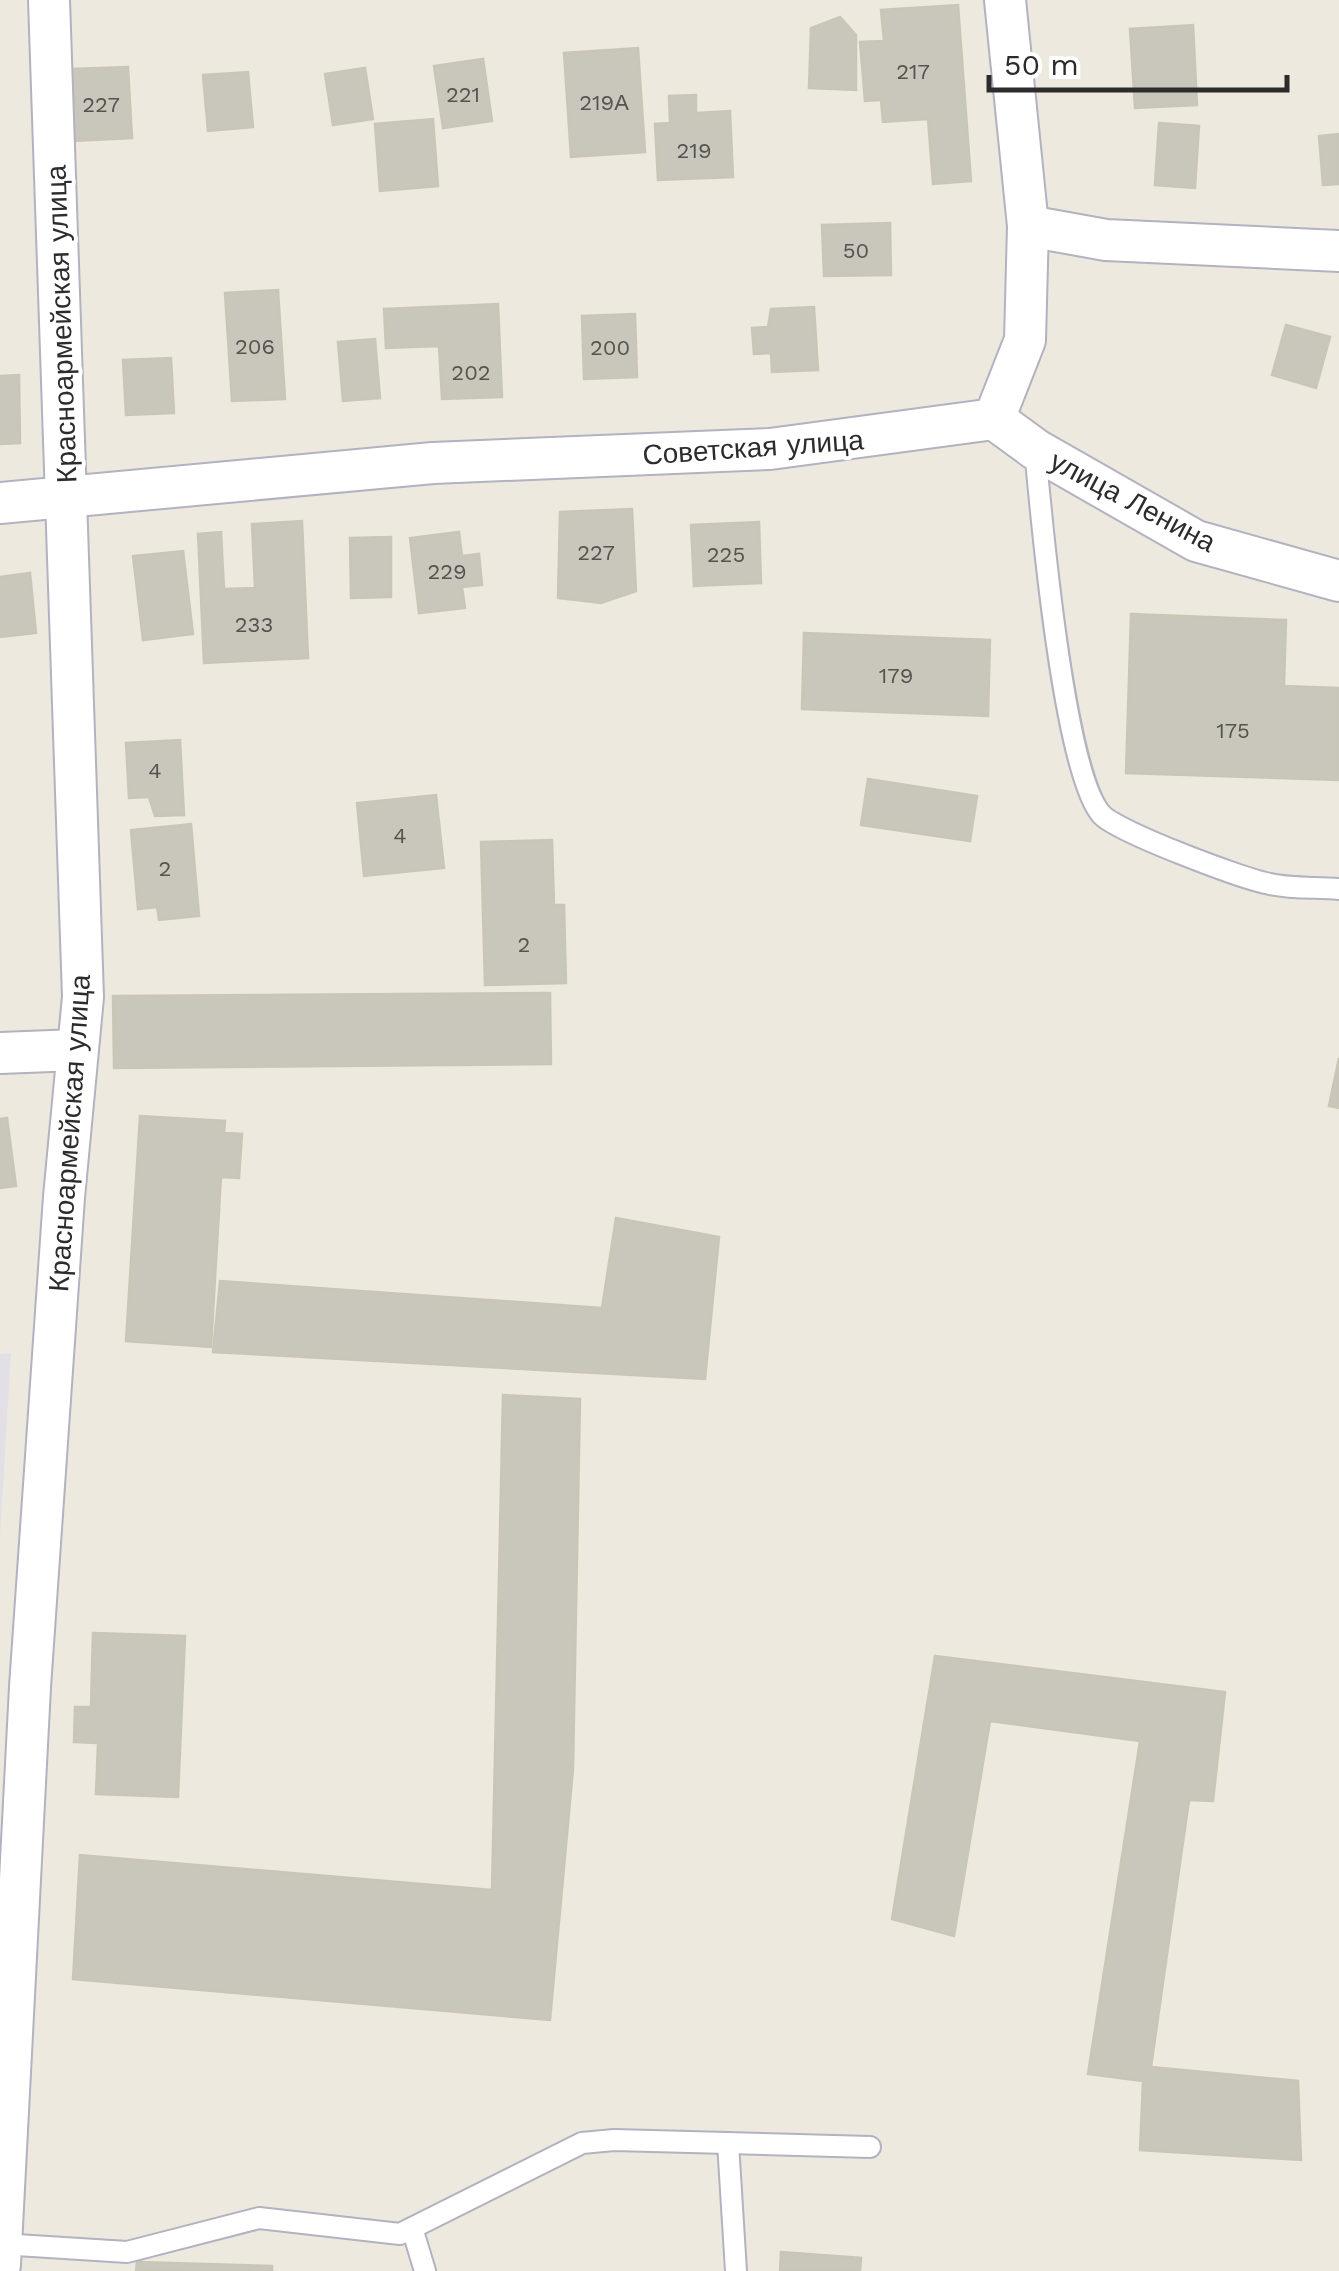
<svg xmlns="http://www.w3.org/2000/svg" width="1339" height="2271" font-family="'Work Sans',sans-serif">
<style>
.industrial{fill:#e2dfe7}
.building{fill:#c9c7bc;stroke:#cac6b7;stroke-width:2.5}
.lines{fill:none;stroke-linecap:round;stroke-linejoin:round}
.lane-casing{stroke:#b2b2c0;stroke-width:24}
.street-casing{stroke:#b2b2c0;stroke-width:44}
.lane{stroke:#fff;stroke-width:20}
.street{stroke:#fff;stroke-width:40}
.labels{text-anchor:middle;stroke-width:8;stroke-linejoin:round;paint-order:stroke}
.number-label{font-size:22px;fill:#535350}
.street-label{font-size:28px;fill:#2c2c2c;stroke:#fff}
</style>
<rect width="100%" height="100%" fill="#eee9de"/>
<polygon class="industrial" points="11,1353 0,1536 0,1354"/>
<g class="building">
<polygon points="958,5 971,181 933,184 928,119 883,122 881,100 865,101 860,42 884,41 881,10"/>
<polygon points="840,17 856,35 856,90 809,88 811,28"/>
<polygon points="1193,25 1197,105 1135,108 1130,29"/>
<polygon points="638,48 645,152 571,157 564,53"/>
<polygon points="483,59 492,121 443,128 434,66"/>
<polygon points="128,67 132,138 73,141 70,69"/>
<polygon points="365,68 373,119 333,125 325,74"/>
<polygon points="248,72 253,127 208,131 203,75"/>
<polygon points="696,95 696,113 730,111 733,177 658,180 655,124 670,123 669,96"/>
<polygon points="433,119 438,186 380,191 375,124"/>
<polygon points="1159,123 1199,126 1195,188 1155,185"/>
<polygon points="1339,134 1339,184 1323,185 1319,136"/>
<polygon points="890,223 891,275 824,276 822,225"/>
<polygon points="278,290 285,399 232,401 225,293"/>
<polygon points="498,304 502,397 442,399 439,346 386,348 384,309"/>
<polygon points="814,307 818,370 772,372 771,353 754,354 752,328 768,327 771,309"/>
<polygon points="635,314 637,377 584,379 582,316"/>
<polygon points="1286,325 1330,337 1316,388 1272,375"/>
<polygon points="375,339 380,398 343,401 338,342"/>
<polygon points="171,358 174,413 126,415 123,360"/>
<polygon points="19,375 20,443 0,444 0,376"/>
<polygon points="632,509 636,591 601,603 558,598 560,512"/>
<polygon points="302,521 308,658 204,663 198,534 221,532 224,589 255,588 252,524"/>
<polygon points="759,522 761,583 694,586 691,525"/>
<polygon points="459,532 462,556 479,554 482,585 462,587 465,608 419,613 410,538"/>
<polygon points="391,537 391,597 351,598 350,538"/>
<polygon points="183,551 193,634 143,640 133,556"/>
<polygon points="30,573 36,633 0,637 0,577"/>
<polygon points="1131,614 1286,620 1284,686 1339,688 1339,780 1126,773"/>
<polygon points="804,633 990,640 988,716 802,709"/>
<polygon points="180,740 184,815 155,816 149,797 129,798 126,743"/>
<polygon points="868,779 977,796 970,841 861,825"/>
<polygon points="436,795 444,868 364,876 357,803"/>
<polygon points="191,824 199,916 159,920 157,907 138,909 131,830"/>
<polygon points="552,840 554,905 564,905 566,983 485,985 481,842"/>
<polygon points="550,993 551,1064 114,1068 113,996"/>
<polygon points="1339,1058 1339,1108 1329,1106"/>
<polygon points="140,1116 225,1121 224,1133 242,1134 239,1178 221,1177 211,1347 126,1341"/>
<polygon points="7,1118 16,1186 0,1188 0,1119"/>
<polygon points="616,1218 719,1237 705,1379 213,1352 220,1281 602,1308"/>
<polygon points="503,1395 580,1399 573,1769 550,2020 73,1979 80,1855 492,1890"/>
<polygon points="93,1633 185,1636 178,1797 96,1794 98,1743 74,1742 75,1707 91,1707"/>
<polygon points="935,1656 1225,1692 1213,1801 1189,1800 1151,2067 1298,2081 1301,2160 1140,2150 1143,2081 1088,2074 1140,1741 990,1721 954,1936 892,1919"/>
<polygon points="781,2252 861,2258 860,2271 780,2271"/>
<polygon points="137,2262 272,2266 272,2271 136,2271"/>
</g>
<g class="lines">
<g class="lane-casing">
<g id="lane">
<path d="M 1035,449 C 1041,515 1064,775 1102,815 C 1118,832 1243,879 1270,884 C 1292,889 1317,887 1339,889"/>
<polyline points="728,2143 736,2271"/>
<polyline points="412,2228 425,2271"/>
<polyline points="1,2244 127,2252 259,2218 400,2234 582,2143 614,2140 870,2147"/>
</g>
</g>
<g class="street-casing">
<g id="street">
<polyline points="1028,226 1106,240 1339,251"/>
<polyline points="994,419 1025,340 1028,226 1005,0"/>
<polyline points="994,419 1035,449 1196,541 1339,581"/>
<polyline points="0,503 433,463 770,449 994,419"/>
<polyline points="0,1053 77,1050"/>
<polyline points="0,2265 30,1687 64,1197 83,997 49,0"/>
</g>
</g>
<use href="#lane" class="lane"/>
<use href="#street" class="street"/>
</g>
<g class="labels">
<g class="number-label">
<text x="913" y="79">217</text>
<text x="463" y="102">221</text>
<text x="604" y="110">219А</text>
<text x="101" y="112">227</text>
<text x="694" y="158">219</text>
<text x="856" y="258">50</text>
<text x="255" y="354">206</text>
<text x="610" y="355">200</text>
<text x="471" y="380">202</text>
<text x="596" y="560">227</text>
<text x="726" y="562">225</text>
<text x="447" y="579">229</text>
<text x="254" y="632">233</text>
<text x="896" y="683">179</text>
<text x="1233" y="738">175</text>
<text x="155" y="778">4</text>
<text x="400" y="843">4</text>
<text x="165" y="876">2</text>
<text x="524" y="952">2</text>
</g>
<g class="street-label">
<text transform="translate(61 324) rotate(-92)" y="10">Красноармейская улица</text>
<text transform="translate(753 447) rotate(-4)" y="10">Советская улица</text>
<text transform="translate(1133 501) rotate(28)" y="10">улица Ленина</text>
<text transform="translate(69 1133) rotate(-86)" y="10">Красноармейская улица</text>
</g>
</g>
<path d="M989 75v15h298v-15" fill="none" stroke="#2c2c2c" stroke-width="5"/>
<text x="1004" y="75" font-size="30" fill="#2c2c2c" stroke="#ffffff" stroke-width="8" paint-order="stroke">50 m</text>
</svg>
